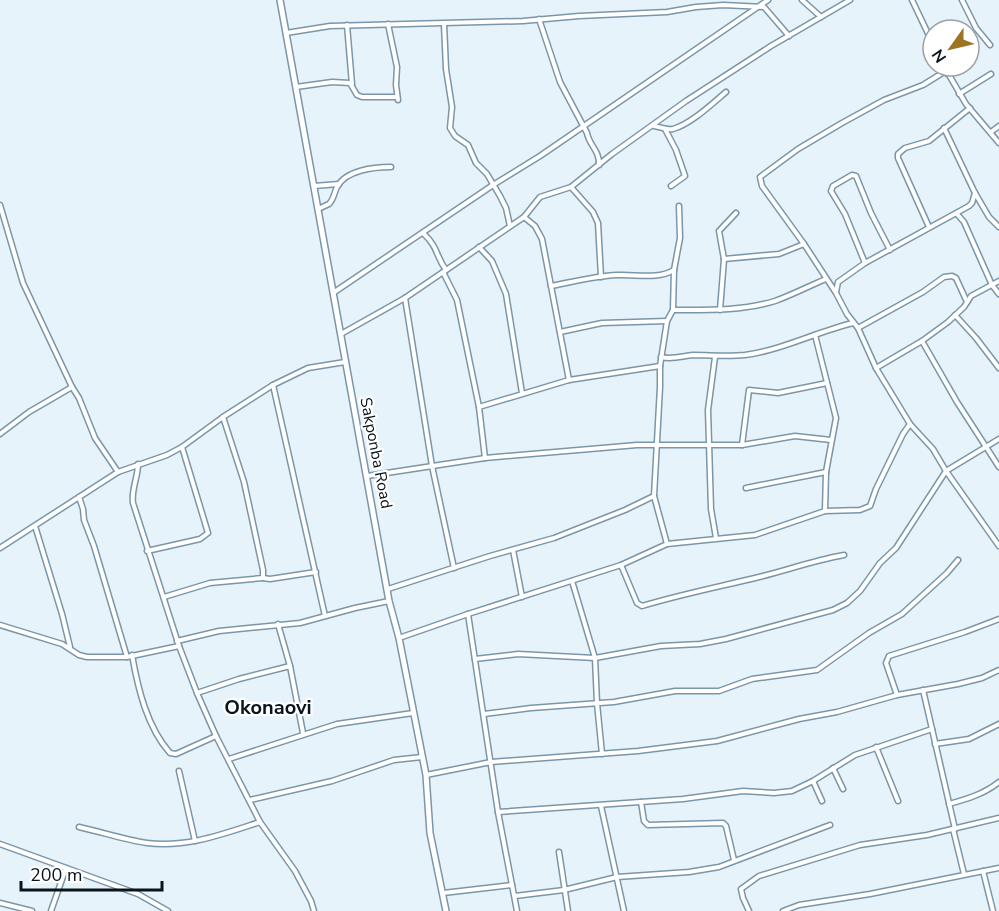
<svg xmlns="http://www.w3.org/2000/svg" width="999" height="911" viewBox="0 0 999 911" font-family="'Nunito Sans',sans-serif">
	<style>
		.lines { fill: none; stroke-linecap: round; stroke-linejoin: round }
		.street-casing { stroke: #7b96a9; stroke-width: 7 }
		.secondary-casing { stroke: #7b96a9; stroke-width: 8 }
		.street { stroke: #fff; stroke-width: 4 }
		.secondary { stroke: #fff; stroke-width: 5 }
		.labels { text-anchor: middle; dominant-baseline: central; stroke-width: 4.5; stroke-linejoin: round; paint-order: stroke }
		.street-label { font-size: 16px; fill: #0a141b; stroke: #fff }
		.quarter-label { font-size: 20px; font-weight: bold; fill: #0a141b; stroke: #fff }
	</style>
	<rect width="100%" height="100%" fill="#e7f3fb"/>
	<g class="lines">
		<defs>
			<g id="street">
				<path d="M802 0 821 17"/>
				<path d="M912 0 933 44"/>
				<path d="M962 0 976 28 990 45"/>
				<path d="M539 19 560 82 587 133C589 145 600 151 599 165"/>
				<path d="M388 24 397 67 396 85 398 100"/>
				<path d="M444 24 446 69 452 107 450 128 455 136 468 145 476 163 487 174 500 196 506 208 510 226"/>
				<path d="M347 25 352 84"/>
				<path d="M286 33 330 26 523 21 579 16 667 12 696 7 723 5 764 7 789 36"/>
				<path d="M296 87 332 82 350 83 357 95 362 97H397"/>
				<path d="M959 94 991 74"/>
				<path d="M654 126C660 127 667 130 673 129 691 124 713 103 726 92"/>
				<path d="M944 128 975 193 989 217 999 227"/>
				<path d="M665 129 676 150 685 176 671 186"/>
				<path d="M991 132 999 126"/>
				<path d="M999 143 966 104 949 75 944 72 923 85 884 100 842 123 798 149 760 177 762 186 804 244 836 293 847 314 858 328 876 368 910 424 933 449 946 471 999 546"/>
				<path d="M314 186 339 184"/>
				<path d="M571 187 593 212 598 223 601 277"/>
				<path d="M0 205 23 283 72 387 79 398 95 438 118 472"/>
				<path d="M318 209 329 204C334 199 334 193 337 187 346 170 374 167 391 167"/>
				<path d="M957 214 964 222 992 285 999 294"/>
				<path d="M524 217 535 226 542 239 569 380"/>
				<path d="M929 227 898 158V154L905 148 929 141 970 108"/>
				<path d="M423 233C439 248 435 255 446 270"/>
				<path d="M479 247 492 261 506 294 522 393"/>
				<path d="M724 259 779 254 804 244"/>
				<path d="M865 263 845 214 831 191 833 186 852 175 856 176 871 213 890 250"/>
				<path d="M443 272 457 300 479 407 485 458"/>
				<path d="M551 286C572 282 595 276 617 275 636 274 657 280 674 270"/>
				<path d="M836 292 838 282 865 263 969 206 972 203 975 193"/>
				<path d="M333 293 493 185 540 156 768 0"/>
				<path d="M405 298 432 466 454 568"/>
				<path d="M673 310C708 310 742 311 775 301 792 295 809 286 826 279"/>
				<path d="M720 310 724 259 719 231 736 213"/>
				<path d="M955 315 976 338 999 368"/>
				<path d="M858 328 923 292 944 277 952 276 956 278 967 302"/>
				<path d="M560 332 602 323 667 321"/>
				<path d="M341 334 405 298 524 217 540 197 571 187 612 154 686 101 771 46 850 0"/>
				<path d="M815 335 836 418 826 472 825 511 860 510 870 506 876 489 903 434 910 424"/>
				<path d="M922 341 957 402 999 467"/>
				<path d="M661 357C672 360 682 356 693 355 710 355 727 357 745 355 782 350 816 332 853 323"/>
				<path d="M715 357 708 410 711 509 716 538"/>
				<path d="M660 366 667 321 673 310 674 270 680 238 679 206"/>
				<path d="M876 368 922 341 948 322 964 307 971 296 999 281"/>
				<path d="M273 385 325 616"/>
				<path d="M479 407 569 380 660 366V387L654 496 667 544"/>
				<path d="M0 434 29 412 72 387"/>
				<path d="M742 445 749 390 778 393 827 383"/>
				<path d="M138 464C138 478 131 489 133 503L179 646 197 693 216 736 260 822 295 871 311 901 314 911"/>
				<path d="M367 476 485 458 637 445H742L795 436 831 440"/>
				<path d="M746 488 826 472"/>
				<path d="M79 497 83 509 84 520 94 546 127 657"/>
				<path d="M35 526 62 614 70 647"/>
				<path d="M0 548 118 472 167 455 182 447 223 417 273 385 308 368 345 362"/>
				<path d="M513 550 522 597"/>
				<path d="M147 551 200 539 208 533 182 447"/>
				<path d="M621 565 637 603 642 606C682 594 723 586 763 576 790 569 816 560 844 555"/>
				<path d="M263 578 270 579 316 572"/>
				<path d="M572 581 595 658 597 703 602 754"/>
				<path d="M388 589 490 556 554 538 625 510 654 496"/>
				<path d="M164 597 210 583 263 578V570L244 482 223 417"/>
				<path d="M468 614 498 812 517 911"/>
				<path d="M278 624 290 666"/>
				<path d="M0 625 62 644 79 655 87 657H127L179 646"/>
				<path d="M399 638 468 614 621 565 667 544 755 535 825 511"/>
				<path d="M177 641 219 631 300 623 355 608 389 601"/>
				<path d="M132 655C138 689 147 727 170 753L176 754 216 736"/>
				<path d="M475 659 518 654 595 658 661 646 700 644 726 639 833 610 847 603 860 591 880 563 896 548 946 471 999 439"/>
				<path d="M923 690 932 729"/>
				<path d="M197 693 239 679 290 666 303 733"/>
				<path d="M897 695 886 663 889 656 965 632 999 619"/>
				<path d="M484 714 531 708 614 702 675 691H719L752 679 817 670 869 633 902 614 947 573 958 560"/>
				<path d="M935 744 969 739 999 724"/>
				<path d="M876 747 898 801"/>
				<path d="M229 759 337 724 413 713"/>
				<path d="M833 768 843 789"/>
				<path d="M179 771 195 841"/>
				<path d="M426 775 491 762 638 751 717 741 799 719 837 712 897 695 958 684 982 678 999 670"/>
				<path d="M813 781 822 801"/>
				<path d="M250 800 332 781 394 760 422 757"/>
				<path d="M641 802 644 821 648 825 723 823 726 826 734 860"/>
				<path d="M949 804C967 799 984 794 999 782"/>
				<path d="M601 806 624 911"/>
				<path d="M498 812 683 799 743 791 774 793 792 791 813 781 855 755 932 729 955 829"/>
				<path d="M79 827C102 832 125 840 147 843 187 848 223 834 260 822"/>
				<path d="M953 829 964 874"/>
				<path d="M0 844 138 894 168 911"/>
				<path d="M559 852 568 911"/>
				<path d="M983 871 993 911"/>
				<path d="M443 893 512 885"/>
				<path d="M515 896 564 890 617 877 689 872 719 867 830 825"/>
				<path d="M0 903 32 911"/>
				<path d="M51 911 66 868"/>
				<path d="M749 911 743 898 741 889 759 876 860 845 927 835 999 818"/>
				<path d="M783 911 799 905 870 894 999 868"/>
			</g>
			<path id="secondary" d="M280 0 389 601 399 638 426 775 430 833 446 911"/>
		</defs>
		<use href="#street" class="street-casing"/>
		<use href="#secondary" class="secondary-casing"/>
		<use href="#street" class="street"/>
		<use href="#secondary" class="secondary"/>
	</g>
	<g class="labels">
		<g class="street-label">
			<text transform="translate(376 453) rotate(79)">Sakponba Road</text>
		</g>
		<g class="quarter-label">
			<text x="268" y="707">Okonaovi</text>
		</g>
	</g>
	<g transform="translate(951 48) rotate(236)"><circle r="28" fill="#ffffff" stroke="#9da1a4" stroke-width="1.5"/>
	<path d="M0-4.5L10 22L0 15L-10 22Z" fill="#9d7422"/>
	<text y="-9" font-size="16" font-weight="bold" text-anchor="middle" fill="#0a141b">N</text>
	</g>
	<path d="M21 881v9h141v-9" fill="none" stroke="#0a141b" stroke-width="3"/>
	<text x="30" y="881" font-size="18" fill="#0a141b" stroke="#ffffff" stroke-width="4.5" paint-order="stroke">200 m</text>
</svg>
